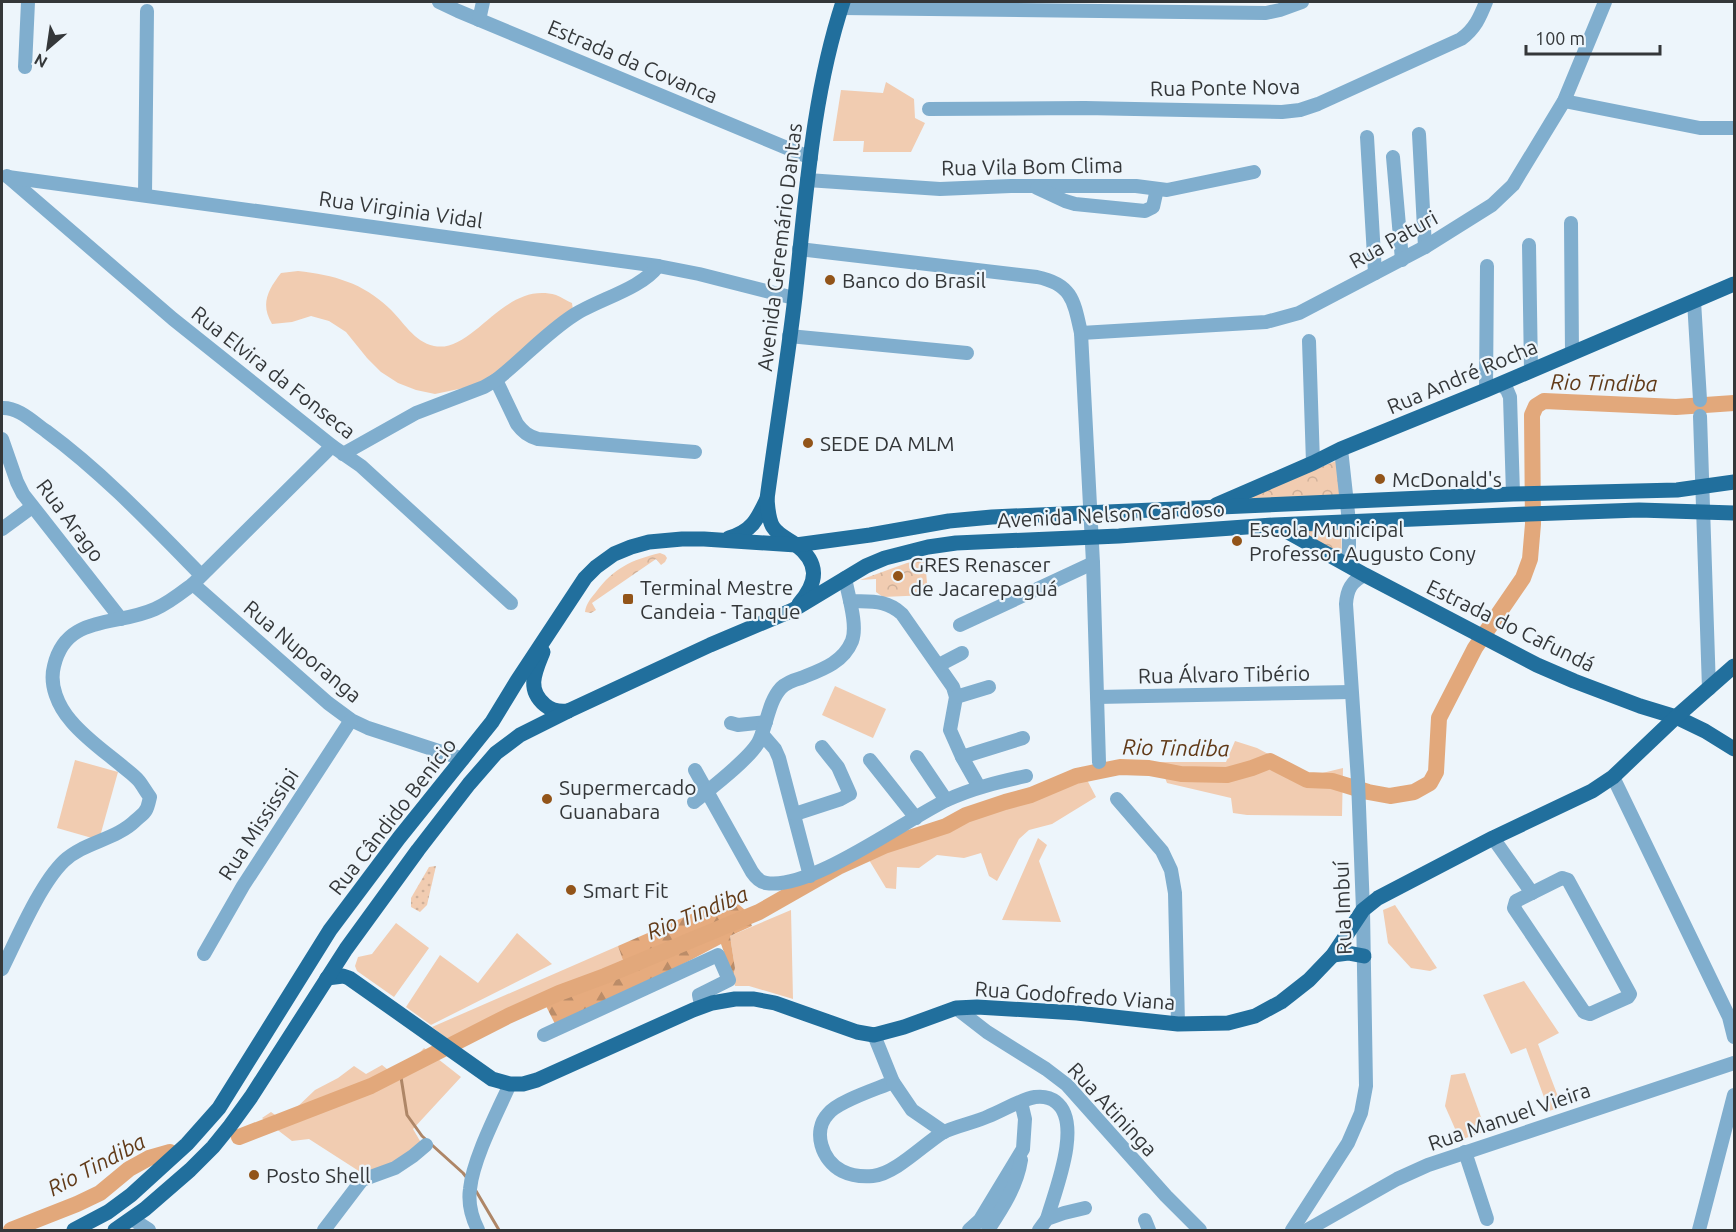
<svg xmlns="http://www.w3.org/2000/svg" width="1736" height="1232" viewBox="0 0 1736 1232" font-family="Ubuntu,sans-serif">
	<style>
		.grass { fill: #f1ccb1 }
		.forest { fill: url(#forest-firs) }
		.park { fill: url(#park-crowns) }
		.garden { fill: url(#garden-dots) }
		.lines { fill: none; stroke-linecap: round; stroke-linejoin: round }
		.stream { stroke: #ae8667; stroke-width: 3 }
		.river { stroke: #e2a87b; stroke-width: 16 }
		.minor { stroke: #80aece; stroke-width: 14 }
		.major { stroke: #216f9d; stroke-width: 15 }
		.poi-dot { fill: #925419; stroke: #edf5fb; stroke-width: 2 }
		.labels { text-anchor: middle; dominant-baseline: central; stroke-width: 4.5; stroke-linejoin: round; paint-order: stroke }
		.street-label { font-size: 21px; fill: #343739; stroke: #edf5fb }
		.poi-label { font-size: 21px; fill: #343739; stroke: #edf5fb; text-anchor: start }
		.water-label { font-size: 22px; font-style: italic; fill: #613a18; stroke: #edf5fb }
	</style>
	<defs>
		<pattern id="forest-firs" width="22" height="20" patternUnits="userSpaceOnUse" patternTransform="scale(1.5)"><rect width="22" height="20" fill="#e6ab7e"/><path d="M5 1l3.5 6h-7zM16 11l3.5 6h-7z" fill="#bb8c68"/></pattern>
		<pattern id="park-crowns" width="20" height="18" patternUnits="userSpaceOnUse" patternTransform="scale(1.5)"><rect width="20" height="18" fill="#f1ccb1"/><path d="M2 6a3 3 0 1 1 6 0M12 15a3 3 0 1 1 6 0" fill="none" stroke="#cfb099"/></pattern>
		<pattern id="garden-dots" width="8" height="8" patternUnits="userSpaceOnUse" patternTransform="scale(1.5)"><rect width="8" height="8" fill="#f1ccb1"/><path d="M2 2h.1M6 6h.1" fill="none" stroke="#cfb099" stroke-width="1.8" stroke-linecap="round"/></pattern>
	</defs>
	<rect width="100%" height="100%" fill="#edf5fb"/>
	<g class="grass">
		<path d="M886 82 914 99 915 118 925 123 911 152H863L864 141H833L841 90 883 93Z"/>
		<path d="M298 271C334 275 363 283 389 308 403 321 414 342 434 346 474 354 503 280 556 295 561 297 567 301 572 303L573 310 497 375 478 385 435 394 416 390 398 383 381 372 367 358 346 332 329 321 311 316 292 322 272 324C260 304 268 290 281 273Z"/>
		<path d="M835 686 886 709 873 738 822 715Z"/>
		<path d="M1235 741 1257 748 1293 767 1314 775 1343 768 1342 816 1247 815 1233 813 1231 798 1167 783 1159 762H1226Z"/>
		<path d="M75 760 118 772 99 840 57 828Z"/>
		<path d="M1086 778 1096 797 1052 824 1029 830 1019 839 997 881 989 876 981 853 964 858 937 855 919 868 897 867 896 889 886 888 869 860 997 807 1033 798 1073 780Z"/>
		<path d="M1038 838 1047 845 1039 861 1061 922 1002 920Z"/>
		<path d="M1395 905 1437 968 1430 971 1411 968 1388 943 1383 910Z"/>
		<path d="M791 910 793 999 749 986H735L733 977 735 968 730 936Z"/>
		<path d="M396 923 429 948 394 997 357 971 355 966 358 957 372 954Z"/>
		<path d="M517 933 552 964 431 1025 406 1007 440 955 478 983Z"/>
		<path d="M618 946 624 960 449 1040 432 1027Z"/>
		<path d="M1524 981 1559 1033 1538 1044 1562 1107 1549 1111 1526 1048 1511 1054 1483 995Z"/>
		<path d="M424 1048 461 1077 413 1129 423 1146 395 1166 365 1175 309 1139 292 1141 262 1118 271 1112 278 1117 294 1110 315 1090 338 1078 354 1066 366 1074 382 1065 397 1077Z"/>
		<path d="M1465 1073 1486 1131 1460 1140 1445 1106 1451 1075Z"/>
	</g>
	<path class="forest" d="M730 897 745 910 752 926 730 936 735 968 733 977 721 944 636 989 555 1024 542 998 623 960 618 946Z"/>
	<g class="park">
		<path d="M1338 460 1342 498 1242 500Z"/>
		<path d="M1341 526 1342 559 1285 528Z"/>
		<path d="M660 553 665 555 667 558 665 562 661 565 656 559 592 603 596 610 591 613 585 612C586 604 591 598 596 592 614 568 631 560 660 553Z"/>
		<path d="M925 559 928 595 883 597 876 592V579L860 580 907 563Z"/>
	</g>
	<path class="garden" d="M436 866 427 905 420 912 411 907V898L429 867Z"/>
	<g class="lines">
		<g class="stream">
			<path d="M400 1071 407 1115 422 1136 463 1173 467 1178"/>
			<path d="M476 1191 499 1230"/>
		</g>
		<g class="river">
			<path d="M239 1137 371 1086 508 1016 559 993 605 976 759 912 838 867 884 846 946 826 966 815 1005 802 1031 795 1076 776 1120 767 1149 768 1181 774 1227 775 1252 768 1270 761 1307 780 1332 781 1368 792 1390 796 1414 792 1430 783 1436 772 1439 718 1475 648 1523 578 1530 559 1533 524 1532 415 1536 406 1544 401 1676 407 1734 403"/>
			<path d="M11 1230 77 1204 100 1193 129 1169 149 1158 170 1152"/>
		</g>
		<g class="minor">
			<path d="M439 2 458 11 811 158"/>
			<path d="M841 8 1266 13 1280 10 1302 2"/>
			<path d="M479 20 483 2"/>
			<path d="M25 67 28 2"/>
			<path d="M1564 101 1700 128H1734"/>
			<path d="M929 109 1085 108 1282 112 1300 110 1318 104 1461 39C1475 29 1480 17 1486 2"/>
			<path d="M1419 134 1425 247"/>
			<path d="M1367 137 1375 273"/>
			<path d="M1393 157 1402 260"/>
			<path d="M7 176 173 319 332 446 361 466 511 603"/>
			<path d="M8 177 658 266 699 274 794 298"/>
			<path d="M807 180 940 189 1011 186H1136L1167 190 1254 172"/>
			<path d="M1037 188 1065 201 1075 204 1145 211 1153 207 1157 189"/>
			<path d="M145 195 147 11"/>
			<path d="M1571 223 1572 353"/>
			<path d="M1529 245 1531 371"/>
			<path d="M799 249 1037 277C1072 284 1074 301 1081 333L1093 563 1099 762"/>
			<path d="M1694 301 1700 400"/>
			<path d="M1081 333 1266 322 1299 313 1425 247 1492 205 1513 185 1564 101 1605 2"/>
			<path d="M789 336 967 353"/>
			<path d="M1309 341 1313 463"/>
			<path d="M496 380 517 424C523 432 528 436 538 439L695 452"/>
			<path d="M1501 384 1507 390 1510 397 1513 494"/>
			<path d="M1486 390 1487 266"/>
			<path d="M2 408C18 407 33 422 46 431 103 473 152 525 201 575"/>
			<path d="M1700 416 1709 689"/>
			<path d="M2 439 17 482 23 494 121 619"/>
			<path d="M1341 449 1349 522V565"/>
			<path d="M343 454 416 413 484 387 496 380C522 360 546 333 574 315 599 299 641 289 658 266"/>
			<path d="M2 529 32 507"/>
			<path d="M193 584 328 703 351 720 368 728 463 759"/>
			<path d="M850 601C870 602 886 599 902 614L953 687 956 697 950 730 962 757 979 787"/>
			<path d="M960 625 1093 563"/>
			<path d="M939 665 962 653"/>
			<path d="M956 697 989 687"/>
			<path d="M1097 697 1351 692"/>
			<path d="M731 723 738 725 766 722"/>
			<path d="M762 734 775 749 779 758 810 876"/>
			<path d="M917 757 946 800"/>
			<path d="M962 757 1023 738"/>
			<path d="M870 760 916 818"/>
			<path d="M695 770 752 872C756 878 760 882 766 883 810 891 905 820 947 800 973 788 999 782 1026 776"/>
			<path d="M1613 777 1729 1017 1734 1037"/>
			<path d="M1117 799 1162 851 1171 870 1175 893 1178 1024"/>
			<path d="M694 802C711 788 747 761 758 743 767 726 768 702 781 688 786 683 794 680 801 678 821 670 843 663 852 641 858 625 848 595 845 578"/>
			<path d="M795 814 841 799 850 794 838 767 822 747"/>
			<path d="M1493 838 1532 893"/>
			<path d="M1562 878 1568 880 1630 994 1628 997 1590 1014 1584 1012 1514 908 1516 901Z"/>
			<path d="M204 954 243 886 351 720"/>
			<path d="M2 969C17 939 40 884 64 861 84 842 116 840 136 820 139 817 144 814 146 810 148 807 149 801 150 797 146 792 143 786 139 781 135 776 128 771 122 766 105 752 85 738 71 721 58 706 49 685 54 666 66 614 115 627 155 609 169 603 181 593 193 584L332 446"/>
			<path d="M956 1008 987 1032 1046 1069 1067 1085 1166 1196 1200 1230"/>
			<path d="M544 1035 718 955 729 980 699 995 700 1000 705 1005"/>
			<path d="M874 1035 893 1082C877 1089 838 1101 828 1114 812 1131 822 1161 842 1171 852 1176 862 1177 873 1176 895 1174 923 1145 942 1133 955 1126 974 1123 989 1116 1004 1110 1019 1100 1035 1097 1043 1096 1050 1097 1056 1102 1083 1123 1055 1191 1047 1219"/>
			<path d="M893 1082 912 1110 944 1132"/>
			<path d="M1465 1152 1487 1219"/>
			<path d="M132 1219 149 1230"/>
			<path d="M1145 1220 1149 1230"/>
			<path d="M324 1230 362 1180 395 1168 413 1156 426 1145"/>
			<path d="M478 1230C472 1218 468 1203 470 1189 473 1159 497 1113 510 1084"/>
			<path d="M969 1230 980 1220 1023 1149 1025 1119 1021 1102"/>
			<path d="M988 1230C1002 1209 1017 1186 1021 1160"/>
			<path d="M1039 1230 1047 1219 1064 1213 1085 1208"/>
			<path d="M1292 1230 1348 1143 1361 1113 1366 1086 1363 910 1358 781 1346 604C1347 590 1351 581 1365 575"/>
			<path d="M1307 1230 1397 1179 1428 1165 1734 1063"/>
			<path d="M1699 1230 1734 1095"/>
		</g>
		<g class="major">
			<path d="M1216 505 1313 463 1341 449 1486 390 1734 284"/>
			<path d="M1277 526 1365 575 1537 665 1574 681 1640 706 1676 717 1705 731 1734 749"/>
			<path d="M729 538C752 531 757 520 767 499"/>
			<path d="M799 604C818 582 820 563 795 544 788 539 778 535 773 527 768 519 768 508 767 499 776 432 787 365 795 297 806 198 812 96 843 2"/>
			<path d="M543 652C535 672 526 689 545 705 552 711 559 712 568 711"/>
			<path d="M1333 955 1348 953 1364 956"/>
			<path d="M327 978 343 976 349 978 492 1079 510 1084H523L537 1080 693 1010 712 1003 735 999H754L775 1003 857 1032 874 1035 904 1027 956 1008 977 1007 1077 1013 1178 1024 1228 1023 1255 1016 1281 1002 1309 980 1333 955 1363 910 1378 898 1493 838 1592 791 1613 777 1676 717 1734 666"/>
			<path d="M74 1230 108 1212 131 1195 187 1144 219 1108 330 930 399 838 492 722 517 681 585 578 596 567 614 554 631 547 649 542 682 539H704L796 545 870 535 949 521 992 517 1513 494 1677 490 1734 482"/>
			<path d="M115 1230 145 1209 190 1170 213 1147 230 1126 251 1097 346 949 418 850 469 784 496 753 520 735 568 711 710 645 793 610 866 566 885 558 928 547 956 543 1119 536 1274 525 1529 514 1639 510 1734 513"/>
		</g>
	</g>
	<g class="poi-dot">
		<circle cx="830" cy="280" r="6"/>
		<circle cx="808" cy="443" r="6"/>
		<circle cx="1380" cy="479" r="6"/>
		<circle cx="1237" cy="541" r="6"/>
		<circle cx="898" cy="576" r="6"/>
		<rect x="622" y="593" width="12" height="12" rx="3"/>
		<circle cx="547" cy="799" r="6"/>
		<circle cx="571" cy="890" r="6"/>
		<circle cx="254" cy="1175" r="6"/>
	</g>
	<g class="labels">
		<g class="street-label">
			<text transform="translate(633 61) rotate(23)">Estrada da Covanca</text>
			<text transform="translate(1225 87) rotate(-1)">Rua Ponte Nova</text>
			<text transform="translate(1032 166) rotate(-1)">Rua Vila Bom Clima</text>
			<text transform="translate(401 209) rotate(8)">Rua Virginia Vidal</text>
			<text transform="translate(1393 239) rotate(-29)">Rua Paturi</text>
			<text transform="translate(779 247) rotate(-83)">Avenida Geremário Dantas</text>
			<text transform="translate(274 372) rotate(38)">Rua Elvira da Fonseca</text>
			<text transform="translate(1462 376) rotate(-23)">Rua André Rocha</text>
			<text transform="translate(1111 514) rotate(-3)">Avenida Nelson Cardoso</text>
			<text transform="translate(71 520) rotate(53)">Rua Arago</text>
			<text transform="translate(1511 625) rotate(26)">Estrada do Cafundá</text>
			<text transform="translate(303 651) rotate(40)">Rua Nuporanga</text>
			<text transform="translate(1224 674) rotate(-1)">Rua Álvaro Tibério</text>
			<text transform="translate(392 816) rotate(-52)">Rua Cândido Benício</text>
			<text transform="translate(258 824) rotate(-57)">Rua Mississipi</text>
			<text transform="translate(1342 908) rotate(-92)">Rua Imbuí</text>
			<text transform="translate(1075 995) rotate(4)">Rua Godofredo Viana</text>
			<text transform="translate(1113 1109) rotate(47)">Rua Atininga</text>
			<text transform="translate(1509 1116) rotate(-19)">Rua Manuel Vieira</text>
		</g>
		<g class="poi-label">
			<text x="842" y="280">Banco do Brasil</text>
			<text x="820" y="443">SEDE DA MLM</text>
			<text x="1392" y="479">McDonald's</text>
			<text x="1249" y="529">Escola Municipal<tspan x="1249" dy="24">Professor Augusto Cony</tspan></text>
			<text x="910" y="564">GRES Renascer<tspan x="910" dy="24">de Jacarepaguá</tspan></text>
			<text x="640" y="587">Terminal Mestre<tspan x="640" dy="24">Candeia - Tanque</tspan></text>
			<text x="559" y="787">Supermercado<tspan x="559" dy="24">Guanabara</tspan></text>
			<text x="583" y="890">Smart Fit</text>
			<text x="266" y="1175">Posto Shell</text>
		</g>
		<g class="water-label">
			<text transform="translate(1604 382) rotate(1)">Rio Tindiba</text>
			<text transform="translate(1176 747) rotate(1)">Rio Tindiba</text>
			<text transform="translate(697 912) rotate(-22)">Rio Tindiba</text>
			<text transform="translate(96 1164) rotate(-28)">Rio Tindiba</text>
		</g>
	</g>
	<rect width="1736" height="1232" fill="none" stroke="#343739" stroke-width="6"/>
	<g transform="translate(48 48) rotate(209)" stroke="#edf5fb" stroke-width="4.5" paint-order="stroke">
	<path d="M0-4.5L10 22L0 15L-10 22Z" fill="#343739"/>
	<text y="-9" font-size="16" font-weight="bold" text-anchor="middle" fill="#343739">N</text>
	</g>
	<path d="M1526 45v9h134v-9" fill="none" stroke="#343739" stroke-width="3"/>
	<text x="1535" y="45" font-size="18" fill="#343739" stroke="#edf5fb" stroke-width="4.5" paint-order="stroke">100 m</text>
</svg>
